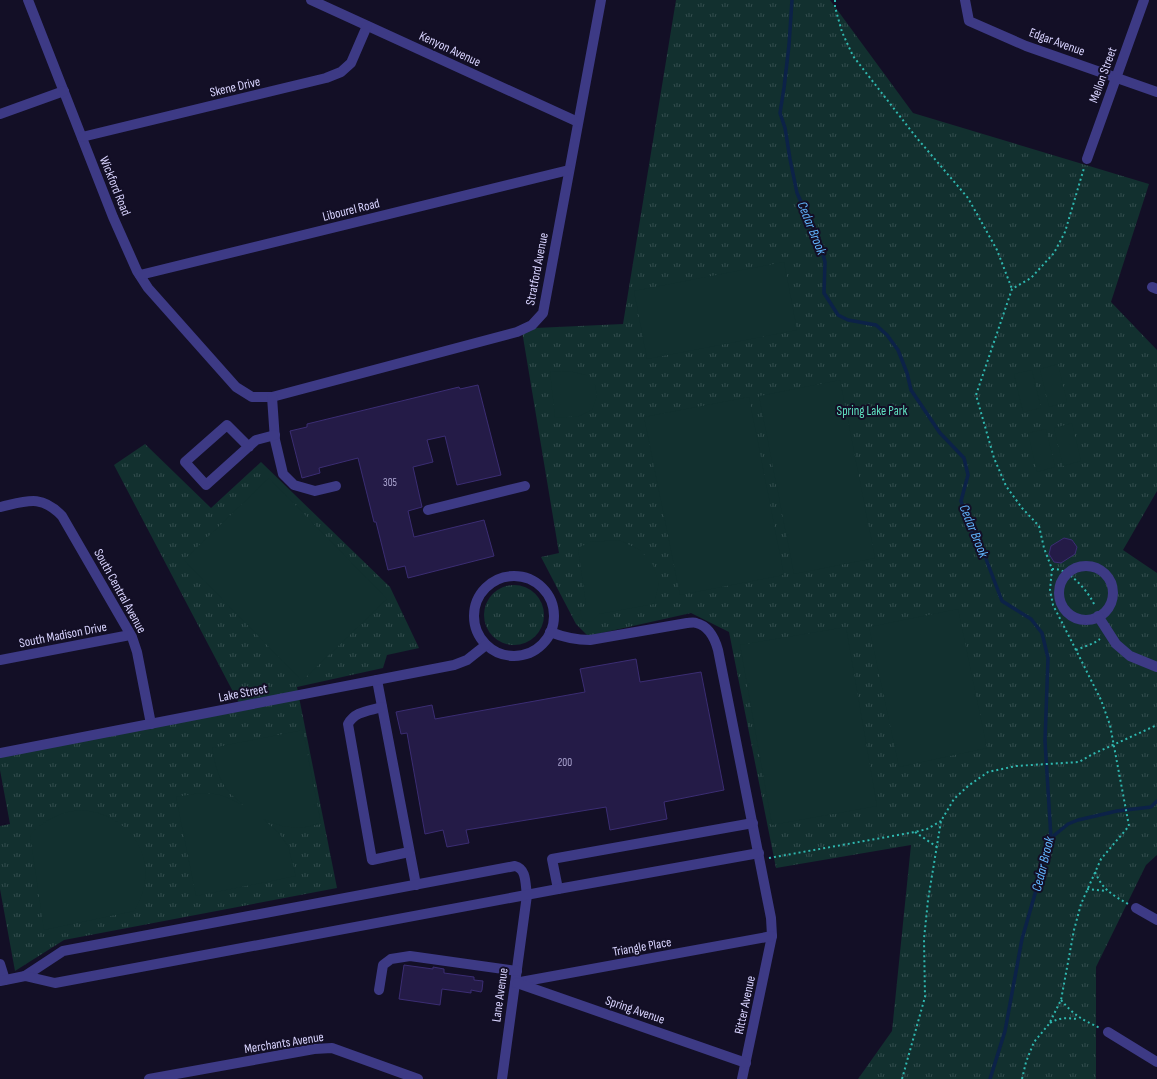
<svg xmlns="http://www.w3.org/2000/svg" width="1157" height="1079" viewBox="0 0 1157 1079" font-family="'Sofia Sans Condensed',sans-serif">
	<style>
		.grass { fill: url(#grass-tufts) }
		.garden { fill: #12302f }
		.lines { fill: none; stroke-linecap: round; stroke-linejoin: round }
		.stream { stroke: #0c2248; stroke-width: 3.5 }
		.building { fill: #241b47; stroke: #3b2d73 }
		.path { stroke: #2fb8b0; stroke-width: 2; stroke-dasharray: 2 3; stroke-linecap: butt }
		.minor { stroke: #3d3a85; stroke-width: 10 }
		.labels { text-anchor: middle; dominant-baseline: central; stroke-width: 4; stroke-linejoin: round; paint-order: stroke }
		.number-label { font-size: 11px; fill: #aca6d1 }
		.street-label { font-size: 13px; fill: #d9d4ff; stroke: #130f26 }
		.park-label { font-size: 13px; fill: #5fe0c0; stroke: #130f26 }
		.water-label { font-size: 14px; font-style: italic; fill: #62b6ff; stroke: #130f26 }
	</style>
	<defs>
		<pattern id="grass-tufts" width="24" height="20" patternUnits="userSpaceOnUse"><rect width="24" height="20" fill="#12302f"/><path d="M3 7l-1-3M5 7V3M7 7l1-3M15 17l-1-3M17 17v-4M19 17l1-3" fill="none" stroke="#344d4e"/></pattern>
	</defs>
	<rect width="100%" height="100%" fill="#130f26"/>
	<g class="grass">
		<path d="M676 0H830L913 113 1149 184 1111 302 1157 350V491L1123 550 1157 573V855L1146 865 1096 967V1079H858L892 1031 911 845 776 868 729 632 691 613 588 636 576 624 541 557 559 553 522 331 535 328 623 324Z"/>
		<path d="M145 444 211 508 261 462 390 587 419 648 387 655 383 668 297 687 337 888 64 940 15 971 0 889V826L10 824 0 770V751L240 705 114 465Z"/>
		<circle cx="514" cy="615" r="30"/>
	</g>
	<g class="garden">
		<path d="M784 262 797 330 647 359 634 291Z"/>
		<path d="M1058 364 1067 402 1049 407 1040 369Z"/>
		<path d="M1032 370 1041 408 1023 412 1014 374Z"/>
		<path d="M550 371 573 372 586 375 595 385 597 396 592 410 579 416 555 418Z"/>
		<path d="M840 380 875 558 794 574 759 396Z"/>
		<path d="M749 397 784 575 680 595 644 417Z"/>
		<path d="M1072 423 1081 461 1063 466 1054 428Z"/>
		<path d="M1046 429 1055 467 1037 472 1028 433Z"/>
		<path d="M269 478 387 599 302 681 184 560Z"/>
		<path d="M619 540 640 550 653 565 659 583 654 604 599 614 591 622 583 620 580 611 586 604 578 548 590 542Z"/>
		<path d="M958 609 987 748 899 767 869 627Z"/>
		<path d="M846 627 877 806 772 825 740 645Z"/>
		<path d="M303 730 321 824 300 828 282 826 263 819 278 832 288 846 296 876 196 896 176 797C188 795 202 792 214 794 224 795 234 801 243 805 241 802 237 800 234 797 220 785 215 766 212 748Z"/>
		<path d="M83 810C136 816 162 866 134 911L44 930 30 835C45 819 62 811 83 810Z"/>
	</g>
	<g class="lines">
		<g class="stream">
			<path d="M792 0 789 45 784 88 780 113 785 128 790 159 797 193 820 243 825 262 824 293 838 315 848 320 876 325 887 335 898 350 907 373 911 390 940 433 964 458 968 475 961 501 974 538 986 559 1002 601 1031 619 1042 633 1048 658 1045 741 1051 838 1022 939 1005 1031 990 1079"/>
			<path d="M1051 838 1068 824 1078 820 1117 811 1151 807 1157 801"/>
		</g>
	</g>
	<g class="building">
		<path d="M478 385 501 475 457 485 445 436 427 440 433 462 413 467 422 507 408 511 414 537 484 520 494 556 408 578 405 566 388 570 376 522H374L358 458 319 468 320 473 302 478 290 431 307 427V424L459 387 460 389Z"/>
		<path d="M1064 538 1072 540 1077 547 1075 554 1061 563 1054 562 1049 554 1051 546Z"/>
		<path d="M636 659 640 682 701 672 724 790 664 802 667 819 610 830 606 807 466 830 469 843 447 847 443 830 425 834 407 733 401 734 396 712 432 705 435 719 585 692 580 669Z"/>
		<path d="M404 965 433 969V967L444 969V973L474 977V980L483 981 482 990 481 992 471 990V993L442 989 440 1005 399 999Z"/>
	</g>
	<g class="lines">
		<g class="path">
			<path d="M835 0V7L842 32 853 56 916 137 968 198 997 250 1012 289"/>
			<path d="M1052 569C1068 567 1089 592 1095 606"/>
			<path d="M1076 650 1053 605 1050 590 1052 569 1044 548 1039 526 1022 508 1006 486 994 458 976 395 1012 289 1031 278 1054 253 1065 232 1084 168"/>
			<path d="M915 832 937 847"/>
			<path d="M769 858 915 832 927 829 941 821"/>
			<path d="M1095 872C1103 890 1111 894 1128 904"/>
			<path d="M1087 889 1106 891"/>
			<path d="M1061 1000C1075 1016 1081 1019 1100 1028"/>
			<path d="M1050 1023C1060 1017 1067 1018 1078 1019"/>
			<path d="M902 1079 925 997 924 939 928 900 941 821 954 799 968 786 988 772 1016 766 1079 762 1093 754 1157 725"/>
			<path d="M1022 1079 1026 1062 1034 1042 1049 1024 1061 1000 1074 930 1081 904 1101 859 1129 826 1110 725 1101 700 1076 650 1094 643 1100 639"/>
		</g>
		<g class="minor">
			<path d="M28 0 113 217 137 271 148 288 236 387 252 397H272L517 332 532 325 543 313 601 0"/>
			<path d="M311 0 578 122"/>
			<path d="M965 0 969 21 1026 46 1157 92"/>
			<path d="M0 114 64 91"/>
			<path d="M82 137 326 78 341 72 351 63 367 26"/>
			<path d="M1087 159 1144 0"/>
			<path d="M140 275 569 170"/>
			<path d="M1152 287 1157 289"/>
			<path d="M272 397 275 440 283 474 294 485 315 491 336 486"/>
			<path d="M249 447 227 425 185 462 206 485 256 440 275 435"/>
			<path d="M0 507C27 501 41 494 62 516L132 637 137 652 151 724"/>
			<path d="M428 510 525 486"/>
			<circle cx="1086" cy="593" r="27"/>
			<circle cx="514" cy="616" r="40"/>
			<path d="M1098 616 1116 644 1130 656 1157 667"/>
			<path d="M550 632C563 637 575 640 590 640L687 623C689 623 694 622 696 623 709 626 715 639 718 650L771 918 772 936 742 1079"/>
			<path d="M0 660 130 635"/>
			<path d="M377 680 416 885"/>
			<path d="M382 707C369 711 355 711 348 724L372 860 409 852"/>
			<path d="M0 753 454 665 467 660 486 645"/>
			<path d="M558 889 552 859 753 823"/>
			<path d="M1136 908 1157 920"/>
			<path d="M0 964 5 980"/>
			<path d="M25 976 63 951 515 866C527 869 525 884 527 895L502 1079"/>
			<path d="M0 981 25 976 55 983 558 889 759 853"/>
			<path d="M515 983 772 936"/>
			<path d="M517 983 746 1063"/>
			<path d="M379 990 383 965 391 959 410 956 517 971"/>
			<path d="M1108 1032 1157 1062"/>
			<path d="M149 1079 314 1049 332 1048 418 1079"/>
		</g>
	</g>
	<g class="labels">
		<g class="number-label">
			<text x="390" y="482">305</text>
			<text x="565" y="762">200</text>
		</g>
		<g class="street-label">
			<text transform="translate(1057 42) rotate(20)">Edgar Avenue</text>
			<text transform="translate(450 49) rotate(25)">Kenyon Avenue</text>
			<text transform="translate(1103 75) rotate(-70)">Mellon Street</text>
			<text transform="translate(235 87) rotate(-13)">Skene Drive</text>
			<text transform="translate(115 186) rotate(68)">Wickford Road</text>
			<text transform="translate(351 210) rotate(-14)">Libourel Road</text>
			<text transform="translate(537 269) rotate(-79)">Stratford Avenue</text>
			<text transform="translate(120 591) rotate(61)">South Central Avenue</text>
			<text transform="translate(63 635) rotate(-11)">South Madison Drive</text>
			<text transform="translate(243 693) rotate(-11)">Lake Street</text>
			<text transform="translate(642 947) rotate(-10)">Triangle Place</text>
			<text transform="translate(500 995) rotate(-82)">Lane Avenue</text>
			<text transform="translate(745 1005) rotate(-78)">Ritter Avenue</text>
			<text transform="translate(635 1010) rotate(19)">Spring Avenue</text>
			<text transform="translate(284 1043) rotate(-9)">Merchants Avenue</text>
		</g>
		<g class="park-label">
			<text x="872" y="411">Spring Lake Park</text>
		</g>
		<g class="water-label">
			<text transform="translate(812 228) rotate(68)">Cedar Brook</text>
			<text transform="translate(974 531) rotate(68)">Cedar Brook</text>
			<text transform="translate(1043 864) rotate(-76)">Cedar Brook</text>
		</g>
	</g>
</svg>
